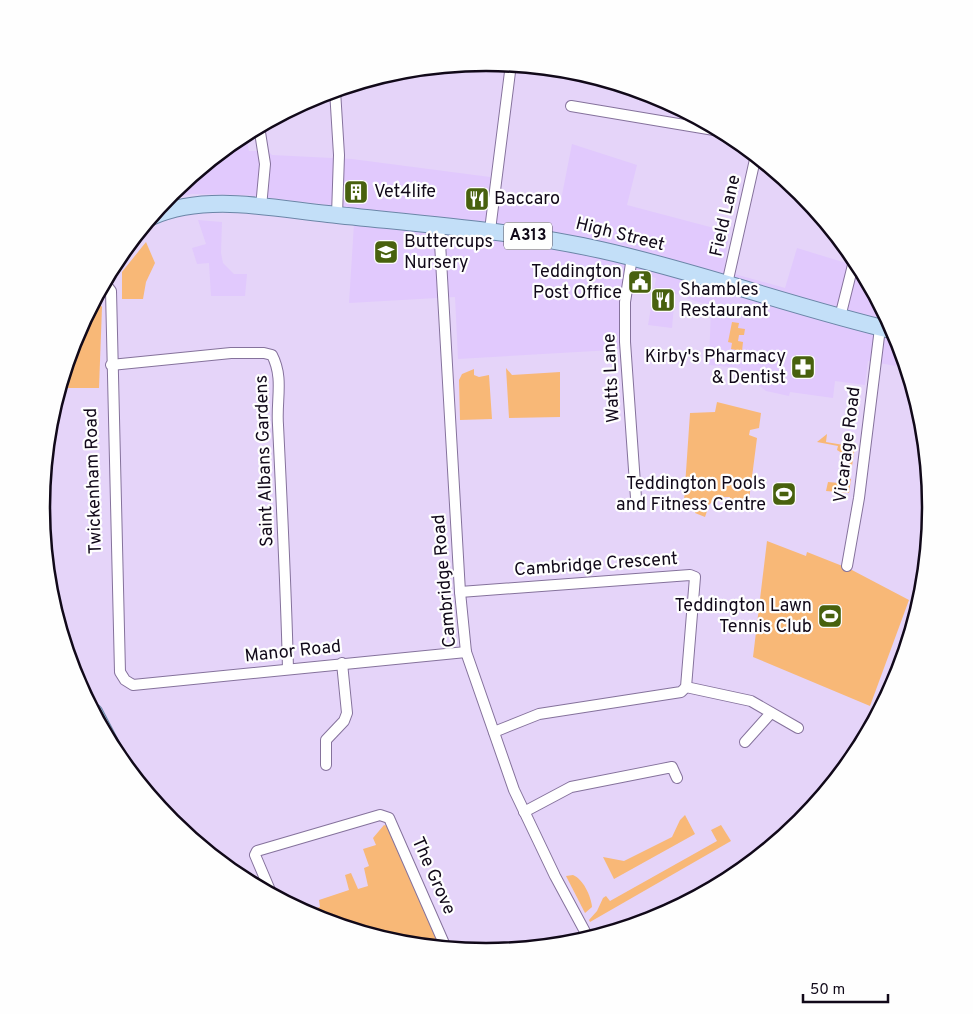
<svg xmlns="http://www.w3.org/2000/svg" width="973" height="1014" viewBox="0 0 973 1014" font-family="Overpass,sans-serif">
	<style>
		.built { fill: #e1c9fd }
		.green { fill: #f8b877 }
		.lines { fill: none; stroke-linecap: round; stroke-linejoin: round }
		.street-casing { stroke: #85729c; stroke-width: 12 }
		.primary-casing { stroke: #6b86a7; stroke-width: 18 }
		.street { stroke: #fff; stroke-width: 10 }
		.primary { stroke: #c3dff8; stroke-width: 16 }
		.labels { text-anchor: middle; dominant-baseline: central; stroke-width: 4.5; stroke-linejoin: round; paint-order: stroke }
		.shield { fill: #fefefe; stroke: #58525e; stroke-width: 1 }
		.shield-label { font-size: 16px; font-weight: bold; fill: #110919 }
		.poi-label { font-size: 18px; fill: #110919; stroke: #fefefe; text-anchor: start }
		.street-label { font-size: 18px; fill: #110919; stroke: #fefefe }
		.rim { fill: none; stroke: #110919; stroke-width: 2.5 }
	</style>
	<rect width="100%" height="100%" fill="#e5d4f9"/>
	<g class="built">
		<path d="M245 133 249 151H268L272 155 352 159 490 177 501 193 560 205 572 144 637 165 627 205 729 232 724 271 785 288 797 248 846 263 859 264 898 337 907 368 868 361 865 385 835 381 833 398 790 392 789 396 766 391 756 383 741 378V368L709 365 711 306 686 298 688 286 685 285 683 295 675 294 672 328 648 325 656 278 645 275 642 293 631 291 630 349 458 359 455 297 349 303 355 208 245 195 192 194 166 199 172 192Z"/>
		<path d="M198 220 222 222 221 253 223 263 234 274H247L245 296H211L209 263 197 264 192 248 206 244Z"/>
	</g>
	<g class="green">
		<path d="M146 242 155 263 146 282 143 299H122V272Z"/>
		<path d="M96 299 102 307 99 388H60L75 336Z"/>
		<path d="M732 322 739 323 738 328 745 329 744 335H739L738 341 743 342 742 351 731 349 732 343 728 342Z"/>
		<path d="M506 368 512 375 560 372V417L509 418Z"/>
		<path d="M474 369V375L479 377 489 375 492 419 460 420 459 380 462 374Z"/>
		<path d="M717 402 761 413 759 428 750 430 749 435 757 438 748 508 729 501 730 497H717L709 505 705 517 695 513 696 502 684 501 690 413 715 412Z"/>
		<path d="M827 434 826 442 855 447 852 466H849L850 460 845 459V455L837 450 838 446 817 442Z"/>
		<path d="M841 477 851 479 849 493 826 491 828 482 839 483Z"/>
		<path d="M767 541 806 556 807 552 850 569 909 600 870 706 753 657Z"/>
		<path d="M685 815 695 834 614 879 603 857 624 861 672 837 680 820Z"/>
		<path d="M384 825 398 829 443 948 399 944 316 918 304 912 320 907 319 900 349 890 345 875 351 873 358 889 368 886 364 868 369 866 363 849 376 845 373 838Z"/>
		<path d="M721 825 731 841 590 922 589 920 597 911 603 898 606 896 610 901 717 841 711 830Z"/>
		<path d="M573 875C583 879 591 896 592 907L585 913 566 876Z"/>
	</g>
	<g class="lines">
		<defs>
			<g id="street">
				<path d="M335 90 339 155 337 215"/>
				<path d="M571 106 726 132"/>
				<path d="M259 126 265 164 261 207"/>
				<path d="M439 225 460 592 466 652 514 790 555 876 589 939"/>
				<path d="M490 230 511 64"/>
				<path d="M632 257 625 302V342L636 498"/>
				<path d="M104 282 111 291 120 672 125 680 133 685 466 652"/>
				<path d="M727 284 756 155"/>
				<path d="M840 317 855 257"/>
				<path d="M111 365 231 353H264L272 355C284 378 276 400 278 425 282 507 286 588 288 669"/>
				<path d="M847 566 859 498 880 328"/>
				<path d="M460 592 690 575 695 577 686 687 681 692 539 714 494 732"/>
				<path d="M686 687 751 701 798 728"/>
				<path d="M745 742 771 713"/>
				<path d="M326 765V740L344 721 347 713 342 663"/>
				<path d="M524 812 571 787 672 767 677 778"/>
				<path d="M272 895 255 855 257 851 380 815 389 818 446 948"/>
			</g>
			<g id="primary">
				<path d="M151 217C205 193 271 208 328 214 420 224 511 230 601 250 700 272 796 308 895 331"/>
				<path d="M94 712 116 754"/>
			</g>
		</defs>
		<use href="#street" class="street-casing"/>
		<use href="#primary" class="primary-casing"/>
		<use href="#street" class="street"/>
		<use href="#primary" class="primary"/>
	</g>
	<defs>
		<symbol id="building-square" viewBox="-11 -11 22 22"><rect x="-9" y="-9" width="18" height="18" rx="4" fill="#48610e" stroke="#fefefe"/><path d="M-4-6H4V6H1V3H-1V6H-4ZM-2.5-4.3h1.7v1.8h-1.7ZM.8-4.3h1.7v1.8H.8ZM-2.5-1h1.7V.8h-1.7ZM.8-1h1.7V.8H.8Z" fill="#fff"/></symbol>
		<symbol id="restaurant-square" viewBox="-11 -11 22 22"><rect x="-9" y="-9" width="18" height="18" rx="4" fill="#48610e" stroke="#fefefe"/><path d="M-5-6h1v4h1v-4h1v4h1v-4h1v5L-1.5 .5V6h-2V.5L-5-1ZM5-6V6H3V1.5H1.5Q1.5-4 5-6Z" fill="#fff"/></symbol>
		<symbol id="school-square" viewBox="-11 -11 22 22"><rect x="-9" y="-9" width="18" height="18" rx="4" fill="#48610e" stroke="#fefefe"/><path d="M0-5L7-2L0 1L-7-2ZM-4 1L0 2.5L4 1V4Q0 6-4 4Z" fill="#fff"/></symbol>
		<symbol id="civic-square" viewBox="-11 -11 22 22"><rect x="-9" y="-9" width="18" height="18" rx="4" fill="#48610e" stroke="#fefefe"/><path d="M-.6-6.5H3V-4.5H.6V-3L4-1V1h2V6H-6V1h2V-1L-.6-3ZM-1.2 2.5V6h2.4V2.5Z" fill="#fff"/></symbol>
		<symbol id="pharmacy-square" viewBox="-11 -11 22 22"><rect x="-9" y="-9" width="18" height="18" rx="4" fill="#48610e" stroke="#fefefe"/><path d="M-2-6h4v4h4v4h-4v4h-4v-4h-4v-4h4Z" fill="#fff"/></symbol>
		<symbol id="stadium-square" viewBox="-11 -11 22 22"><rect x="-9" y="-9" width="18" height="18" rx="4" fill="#48610e" stroke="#fefefe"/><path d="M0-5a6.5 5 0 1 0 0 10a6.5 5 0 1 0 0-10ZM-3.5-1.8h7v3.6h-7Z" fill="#fff"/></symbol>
	</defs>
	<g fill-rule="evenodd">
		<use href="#building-square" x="342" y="178" width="28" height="28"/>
		<use href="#restaurant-square" x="463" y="185" width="28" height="28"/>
		<use href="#school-square" x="372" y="238" width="28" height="28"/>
		<use href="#civic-square" x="626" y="268" width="28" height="28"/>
		<use href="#restaurant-square" x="649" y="286" width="28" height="28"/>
		<use href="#pharmacy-square" x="789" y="353" width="28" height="28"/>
		<use href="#stadium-square" x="770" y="480" width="28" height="28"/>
		<use href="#stadium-square" x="816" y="602" width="28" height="28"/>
	</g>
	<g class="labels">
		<rect class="shield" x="504" y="222.5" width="48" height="27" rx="4"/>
		<g class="shield-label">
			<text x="528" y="236">A313</text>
		</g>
		<g class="poi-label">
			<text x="374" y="192">Vet4life</text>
			<text x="494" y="199">Baccaro</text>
			<text x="404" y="242">Buttercups<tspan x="404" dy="21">Nursery</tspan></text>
			<text x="622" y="272" text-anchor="end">Teddington<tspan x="622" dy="21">Post Office</tspan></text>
			<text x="680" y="290">Shambles<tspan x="680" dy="21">Restaurant</tspan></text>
			<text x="786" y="357" text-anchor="end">Kirby's Pharmacy<tspan x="786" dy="21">&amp; Dentist</tspan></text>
			<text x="766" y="484" text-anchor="end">Teddington Pools<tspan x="766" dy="21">and Fitness Centre</tspan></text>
			<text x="812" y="606" text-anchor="end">Teddington Lawn<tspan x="812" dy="21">Tennis Club</tspan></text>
		</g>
		<g class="street-label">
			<text transform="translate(726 216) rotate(-77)">Field Lane</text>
			<text transform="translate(620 235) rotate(14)">High Street</text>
			<text transform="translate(612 378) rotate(-93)">Watts Lane</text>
			<text transform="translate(848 445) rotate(-83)">Vicarage Road</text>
			<text transform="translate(265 461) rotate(-92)">Saint Albans Gardens</text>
			<text transform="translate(94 481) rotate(-92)">Twickenham Road</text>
			<text transform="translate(596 565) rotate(-4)">Cambridge Crescent</text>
			<text transform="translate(445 581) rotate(-95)">Cambridge Road</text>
			<text transform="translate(293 652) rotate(-6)">Manor Road</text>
			<text transform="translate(433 876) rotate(66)">The Grove</text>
		</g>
	</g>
	<path d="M0 0H973V1014H0ZM50 507a436 436 0 1 1 872 0a436 436 0 1 1-872 0Z" fill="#fefefe" fill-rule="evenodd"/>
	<path class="rim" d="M50 507a436 436 0 1 1 872 0a436 436 0 1 1-872 0Z"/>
	<path d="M803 994v8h85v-8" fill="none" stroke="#110919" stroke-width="2.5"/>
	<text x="810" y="994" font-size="15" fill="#110919" stroke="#fefefe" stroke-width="4" paint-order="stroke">50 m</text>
</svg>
